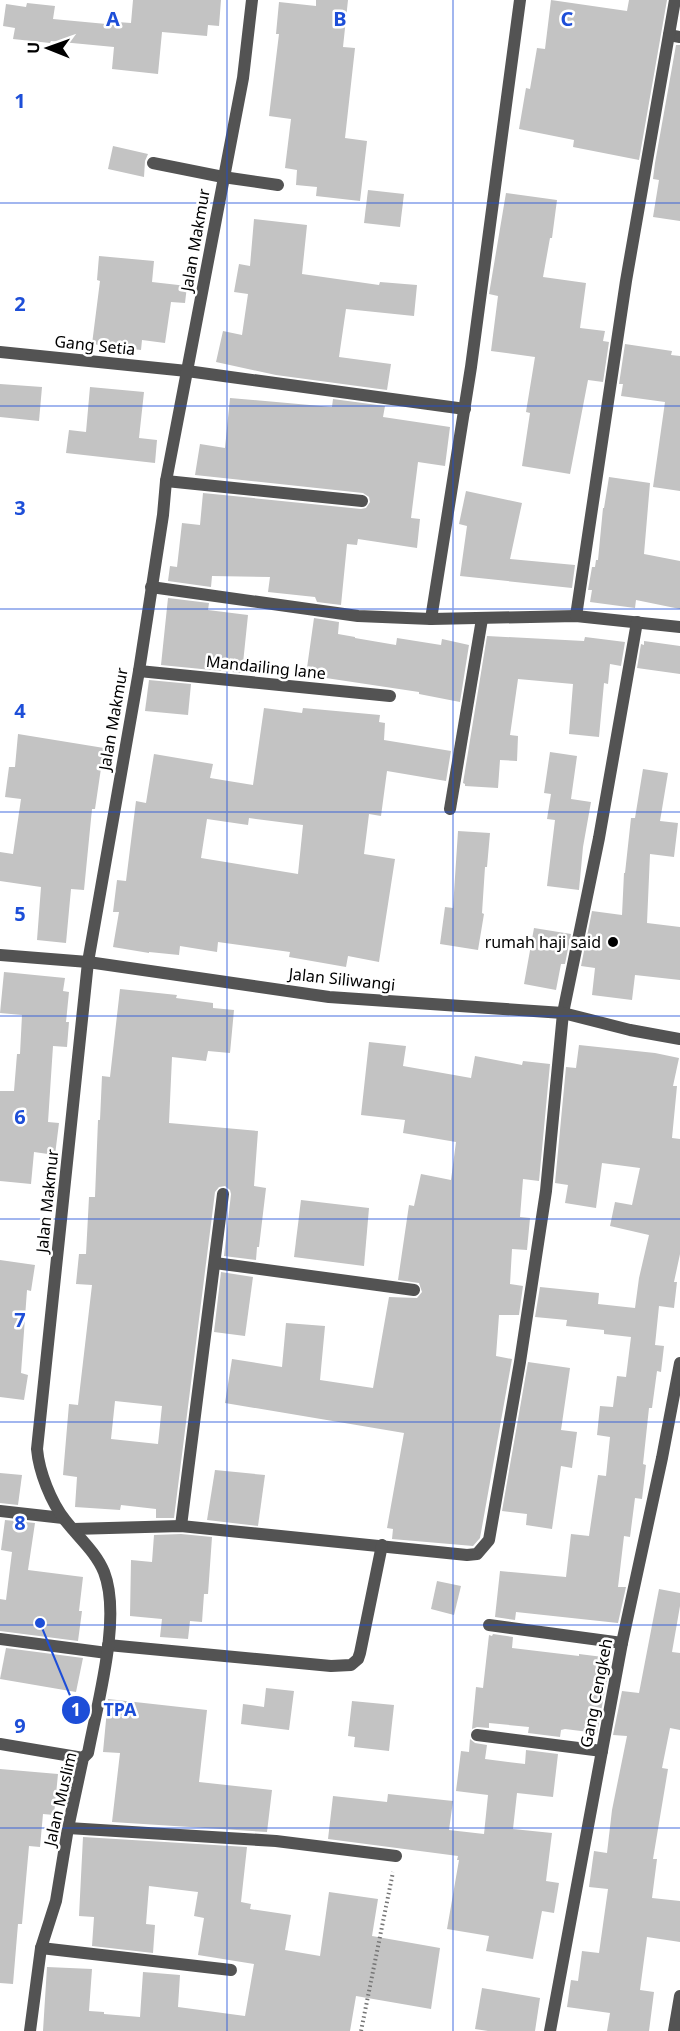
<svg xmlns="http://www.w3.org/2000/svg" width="680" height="2031" viewBox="0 0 680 2031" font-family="'Noto Sans',sans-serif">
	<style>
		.building { fill: #c3c3c3; fill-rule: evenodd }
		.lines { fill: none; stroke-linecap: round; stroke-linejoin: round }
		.path { stroke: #757575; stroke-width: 4; stroke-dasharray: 1.5 3; stroke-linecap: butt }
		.service { stroke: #535353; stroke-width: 12 }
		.minor { stroke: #535353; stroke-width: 12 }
		.tertiary { stroke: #535353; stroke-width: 12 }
		.grid { fill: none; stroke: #1d4ed8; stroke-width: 1.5; stroke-opacity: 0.55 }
		.poi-dot { fill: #000; stroke: #fff; stroke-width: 2 }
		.labels { text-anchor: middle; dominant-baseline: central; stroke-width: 5; stroke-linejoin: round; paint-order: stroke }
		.street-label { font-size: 16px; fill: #000; stroke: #fff }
		.poi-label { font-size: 16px; fill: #000; stroke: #fff; text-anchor: end }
		.grid-label { font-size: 20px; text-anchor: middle; font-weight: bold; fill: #1d4ed8; stroke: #fff; stroke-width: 5; stroke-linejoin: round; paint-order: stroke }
		.leader { fill: none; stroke: #1d4ed8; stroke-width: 2 }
		.callout-dot { fill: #1d4ed8; stroke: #fff; stroke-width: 2 }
		.mark-label { font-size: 18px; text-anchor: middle; font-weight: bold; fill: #fff }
		.callout-label { font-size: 18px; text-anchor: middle; font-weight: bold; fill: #1d4ed8; stroke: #fff; stroke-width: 5; stroke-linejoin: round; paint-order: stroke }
	</style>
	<rect width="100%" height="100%" fill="#fff"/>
	<g class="building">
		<path d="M133 0H221L219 26 208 25 207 36 162 32 158 74 112 69 114 47 51 41 50 43 13 39 15 28 3 26 6 4 26 7 27 3 55 6 53 19 117 25V22L131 23Z"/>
		<path d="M316 0H348L343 47 355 48 345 138 367 141 360 201 316 196 317 187 296 185 297 170 285 168 291 119 269 116 279 34H276L279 2 316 6Z"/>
		<path d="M551 0 627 11 629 0H667L639 160 573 147 574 140 519 129 526 88 530 89 537 48 545 49Z"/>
		<path d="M676 45H680V221L653 217 659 180 653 179 655 163Z"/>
		<path d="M113 146 148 154 145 161 144 177 108 169Z"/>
		<path d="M368 190 404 194 400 227 364 223Z"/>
		<path d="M506 193 557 200 552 238H550L543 277 586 283 580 328 605 331 603 341 609 342 603 382 588 380 570 474 522 466 530 413 526 412 535 357 491 351 498 296 489 294Z"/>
		<path d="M254 219 307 225 302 274 379 285 380 282 417 285 414 316 346 309 339 357 391 364 387 390 276 375 216 362 223 331 242 335 248 294 234 292 239 264 250 266Z"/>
		<path d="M99 256 154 261 152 282 187 286 185 303 171 302 165 343 142 340 141 350 92 344 100 281 97 280Z"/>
		<path d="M625 344 672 351 671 355 680 356V491L653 487 665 402 621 396 623 384H619Z"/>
		<path d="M0 384 42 387 39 421 0 417Z"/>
		<path d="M90 387 144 392 139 438 157 440 155 463 66 453 69 430 86 432Z"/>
		<path d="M230 398 332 407 333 399 385 406 383 417 450 427 445 466 418 462 411 518 420 519 417 548 358 539 357 545 347 544 341 605 317 602 315 597 268 592 270 577 212 576 211 587 168 581 170 566 177 567 182 523 200 525 203 493 361 509 366 508 370 502 369 497 363 493 195 475 200 444 225 448Z"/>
		<path d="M609 477 650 483 644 554 680 561V609L636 600 635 608 590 602 592 590H588L592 567H595L596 560H598L603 508H604Z"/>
		<path d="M466 491 522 503 510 559 575 565 572 588 460 576 467 526 459 524Z"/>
		<path d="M168 598 209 603 208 610 248 615 242 673 161 665Z"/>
		<path d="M314 618 339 622 338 634 355 637V638L396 645 397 638 441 645 442 639 469 645 460 702 419 694V692L306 675Z"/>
		<path d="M487 636 584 641 585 637 625 642 621 666 610 664 608 684 604 683 599 737 569 734 573 684 518 679 510 735 518 736 517 761 500 760 498 788 465 786V784L463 783Z"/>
		<path d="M644 641 680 646V674L637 668 641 644 644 645Z"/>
		<path d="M149 680 191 684 188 715 145 711Z"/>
		<path d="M264 708 302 713 303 708 380 715 379 722 385 723 384 740 451 751 446 781 387 771 381 816 369 814 364 854 395 859 379 962 348 956 346 967 289 957 290 952 218 942 217 952 180 946 179 955 149 952V953L113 947 119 912H113L117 880 126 881 136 801 146 803 154 754 213 764 210 778 253 785ZM249 818 303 825 298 874 201 858 207 819 248 825Z"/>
		<path d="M18 734 104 748 95 809H92L84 890 71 889 66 943 37 940 41 887 0 881V852L13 854 21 799 5 797 9 767H15Z"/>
		<path d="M550 752 577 756 571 799 591 802 583 847 579 890 547 886 555 820 547 819 551 794 544 793Z"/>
		<path d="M643 769 668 773 660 821 678 823 674 857 650 854 647 923 680 927V980L635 975 632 1000 592 995 595 968 581 966 592 911 622 915 624 873H625L631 818H635Z"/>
		<path d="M458 831 490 833 487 867H485L482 913 484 914 478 950 440 944 445 907 453 908Z"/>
		<path d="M534 928 571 934 565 964H561L556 990 524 984Z"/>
		<path d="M4 972 65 978 63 991 69 992 66 1022H69L67 1047 53 1046 48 1122 59 1123 55 1155 34 1152 31 1184 0 1181V1091H14L17 1054H20L22 1015 0 1013Z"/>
		<path d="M120 989 177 995 176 998 213 1003V1008L234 1010 230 1053 208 1051 206 1061 172 1057 169 1123 258 1131 254 1186 266 1188 259 1247H257L256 1260 224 1256 231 1194 230 1190 225 1186 219 1187 215 1192 174 1518H156V1509L121 1505 120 1510 75 1507 77 1477 63 1475 69 1404 78 1405 92 1285 76 1284 79 1254H86L89 1197H95L98 1120H100L102 1076 110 1077ZM115 1401 162 1406 158 1444 111 1439Z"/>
		<path d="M369 1042 406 1046 403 1066 471 1078 475 1056 522 1065 523 1061 550 1064 539 1181 523 1179 520 1217 530 1218 527 1250 512 1249 510 1284 523 1286 519 1315H499L496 1356 512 1359 480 1538 473 1546 392 1539 393 1529 387 1528 404 1433 225 1403 232 1359 282 1367 286 1323 325 1326 320 1380 373 1388 389 1297 417 1298 422 1292 419 1283 398 1280 409 1205 414 1206 421 1174 451 1180 456 1142 403 1133 405 1120 361 1115Z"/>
		<path d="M579 1045 655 1053 679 1058 673 1086H677L672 1138 680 1139V1254L674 1282H677L674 1308 659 1306 655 1345 664 1346 661 1372 657 1371 652 1408H649L643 1464 646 1465 642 1499 635 1498 630 1537 624 1536 618 1587H626L618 1623 516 1612 515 1620 495 1617 500 1571 566 1577 571 1534 589 1536 598 1475 606 1476 610 1437 597 1435 600 1406 613 1407 617 1376 626 1377 631 1337 604 1334V1330L566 1326 567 1320 535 1317 540 1287 599 1293 598 1304 635 1308 639 1278 649 1235 610 1226 615 1202 632 1205 640 1168 602 1163 596 1208 565 1203 568 1185 555 1183 566 1067 576 1068Z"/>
		<path d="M301 1200 369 1208 364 1266 294 1257Z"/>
		<path d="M0 1260 35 1265 31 1291 27 1290 21 1373 28 1375 24 1400 0 1397Z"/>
		<path d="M221 1272 253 1277 245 1336 214 1332Z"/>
		<path d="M528 1362 570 1368 561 1430 577 1432 572 1468 561 1466 552 1529 526 1525 527 1514 502 1511Z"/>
		<path d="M215 1470 265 1475 258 1526 207 1520Z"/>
		<path d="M0 1473 22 1475 18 1505 0 1503Z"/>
		<path d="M5 1520 35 1523 28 1570 83 1577 79 1611H82L78 1641 0 1631V1599L6 1600 12 1552 1 1550Z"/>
		<path d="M181 1534 212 1537 208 1594H204L202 1622 190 1621 188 1639 160 1637 162 1619 130 1616 131 1560 152 1562 154 1535Z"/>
		<path d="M437 1581 461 1586 454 1615 431 1609Z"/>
		<path d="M659 1589 680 1593V1606L672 1652 680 1653V1730L670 1728 662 1768 668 1769 653 1859H657L652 1898 680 1901V1942L647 1937 640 1990 654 1992 649 2031H607L610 2013 567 2007 571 1980 578 1981 582 1951 599 1953 608 1889 589 1887 594 1851 607 1853 612 1810 627 1736 613 1735 622 1691 639 1693Z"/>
		<path d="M493 1634 513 1637 512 1648 579 1656V1654L611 1658 597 1733 565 1729 561 1730 560 1737 528 1733 529 1727 489 1723V1728L477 1727 472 1729 476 1687 483 1688 489 1635 492 1636Z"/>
		<path d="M6 1648 83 1658 76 1692 0 1679Z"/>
		<path d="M266 1688 294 1691 289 1730 241 1724 243 1704 264 1707Z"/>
		<path d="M108 1699 207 1710 199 1782 272 1790 267 1832 112 1822 120 1753 103 1752Z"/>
		<path d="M352 1701 394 1705 389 1751 354 1747 355 1737 348 1736Z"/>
		<path d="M470 1739 475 1743 487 1745 485 1759 525 1764 526 1750 558 1754 553 1797 517 1793 513 1829 552 1833 546 1881 559 1883 554 1913 542 1911 533 1959 486 1951 489 1936 447 1929 459 1860H457L458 1856 328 1839 333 1796 387 1802 388 1794 453 1801 449 1830 484 1834 488 1795 456 1791 461 1751 469 1752Z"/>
		<path d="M0 1769 58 1774 54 1815 43 1814 40 1847 29 1846 22 1924H18L13 1984 0 1983Z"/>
		<path d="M83 1837 247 1847 241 1902 251 1904 250 1909 291 1915 285 1950 320 1956 329 1892 378 1899 372 1936 440 1948 431 2009 356 1996 350 2031H43L47 1967 92 1969 89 2011 104 2012V2014L140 2017 143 1972 180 1975 178 2007 245 2016 254 1964 198 1955 204 1918 194 1916 198 1892 149 1886 146 1924 155 1925 153 1953 92 1946 94 1917 79 1916Z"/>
		<path d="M482 1988 540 1998 535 2031H488L475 2029Z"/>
	</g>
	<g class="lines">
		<path class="path" d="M361 2031 393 1872"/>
		<g class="service">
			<path d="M669 35 680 37"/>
			<path d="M153 163 223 177 278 185"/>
			<path d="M215 1263 414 1290"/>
			<path d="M0 1744 83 1758"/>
		</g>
		<g class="minor">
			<path d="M0 352 187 371 465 409"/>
			<path d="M166 481 362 501"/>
			<path d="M151 587 358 616 431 619 576 616 680 627"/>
			<path d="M576 616 626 281 675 0"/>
			<path d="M431 619 471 367 520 0"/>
			<path d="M139 671 390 696"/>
			<path d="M450 809 482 619"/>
			<path d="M0 1511 63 1518"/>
			<path d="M181 1526 223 1194"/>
			<path d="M73 1529 181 1526 467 1555 477 1554 489 1540 520 1362 546 1191 563 1013 599 838 637 622"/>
			<path d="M489 1625 622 1643"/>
			<path d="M0 1639 107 1653"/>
			<path d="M108 1645 331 1666 351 1665 358 1659 360 1653 382 1545"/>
			<path d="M477 1735 602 1751"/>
			<path d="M68 1828 276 1841 396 1856"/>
			<path d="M41 1948 231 1970"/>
			<path d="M30 2031 41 1948 56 1901 68 1828 83 1758 88 1753C97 1704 122 1618 104 1572 96 1552 78 1537 65 1520 51 1502 39 1472 37 1449L88 962 139 671 163 515 166 481 243 78 252 0"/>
			<path d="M550 2031 622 1643 662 1458 680 1363"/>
			<path d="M674 2031 680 1996"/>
		</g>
		<path class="tertiary" d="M0 955 88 962 329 997 563 1013 630 1030 680 1039"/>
	</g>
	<path class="grid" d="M227 0V2031M453 0V2031M0 203H680M0 406H680M0 609H680M0 812H680M0 1016H680M0 1219H680M0 1422H680M0 1625H680M0 1828H680"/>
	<circle class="poi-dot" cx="613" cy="942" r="6"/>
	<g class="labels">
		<g class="street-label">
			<text transform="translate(195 240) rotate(-80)">Jalan Makmur</text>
			<text transform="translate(95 345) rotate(6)">Gang Setia</text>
			<text transform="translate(266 667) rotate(6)">Mandailing lane</text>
			<text transform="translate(113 719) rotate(-80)">Jalan Makmur</text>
			<text transform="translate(342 979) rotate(6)">Jalan Siliwangi</text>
			<text transform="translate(47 1201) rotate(-84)">Jalan Makmur</text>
			<text transform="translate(596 1693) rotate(-79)">Gang Cengkeh</text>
			<text transform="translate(60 1799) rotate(-77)">Jalan Muslim</text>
		</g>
		<g class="poi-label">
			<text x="601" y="942">rumah haji said</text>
		</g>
	</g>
	<g class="grid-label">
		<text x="113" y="26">A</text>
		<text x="340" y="26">B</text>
		<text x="567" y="26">C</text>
		<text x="20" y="108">1</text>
		<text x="20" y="311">2</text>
		<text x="20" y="515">3</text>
		<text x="20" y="718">4</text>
		<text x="20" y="921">5</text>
		<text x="20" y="1124">6</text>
		<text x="20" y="1327">7</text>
		<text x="20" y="1530">8</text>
		<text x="20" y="1733">9</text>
	</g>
	<path class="leader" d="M40 1623L76 1710"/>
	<g class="callout-dot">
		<circle cx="40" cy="1623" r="6"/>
		<circle cx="76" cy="1710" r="15"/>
	</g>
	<g class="mark-label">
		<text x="76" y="1716">1</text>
	</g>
	<g class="callout-label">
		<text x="120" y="1716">TPA</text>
	</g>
	<g transform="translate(48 48) rotate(271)" stroke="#ffffff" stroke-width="4.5" paint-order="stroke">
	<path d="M0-4.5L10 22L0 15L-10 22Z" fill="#000000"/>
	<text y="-9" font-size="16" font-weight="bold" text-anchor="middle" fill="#000000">U</text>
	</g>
</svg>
